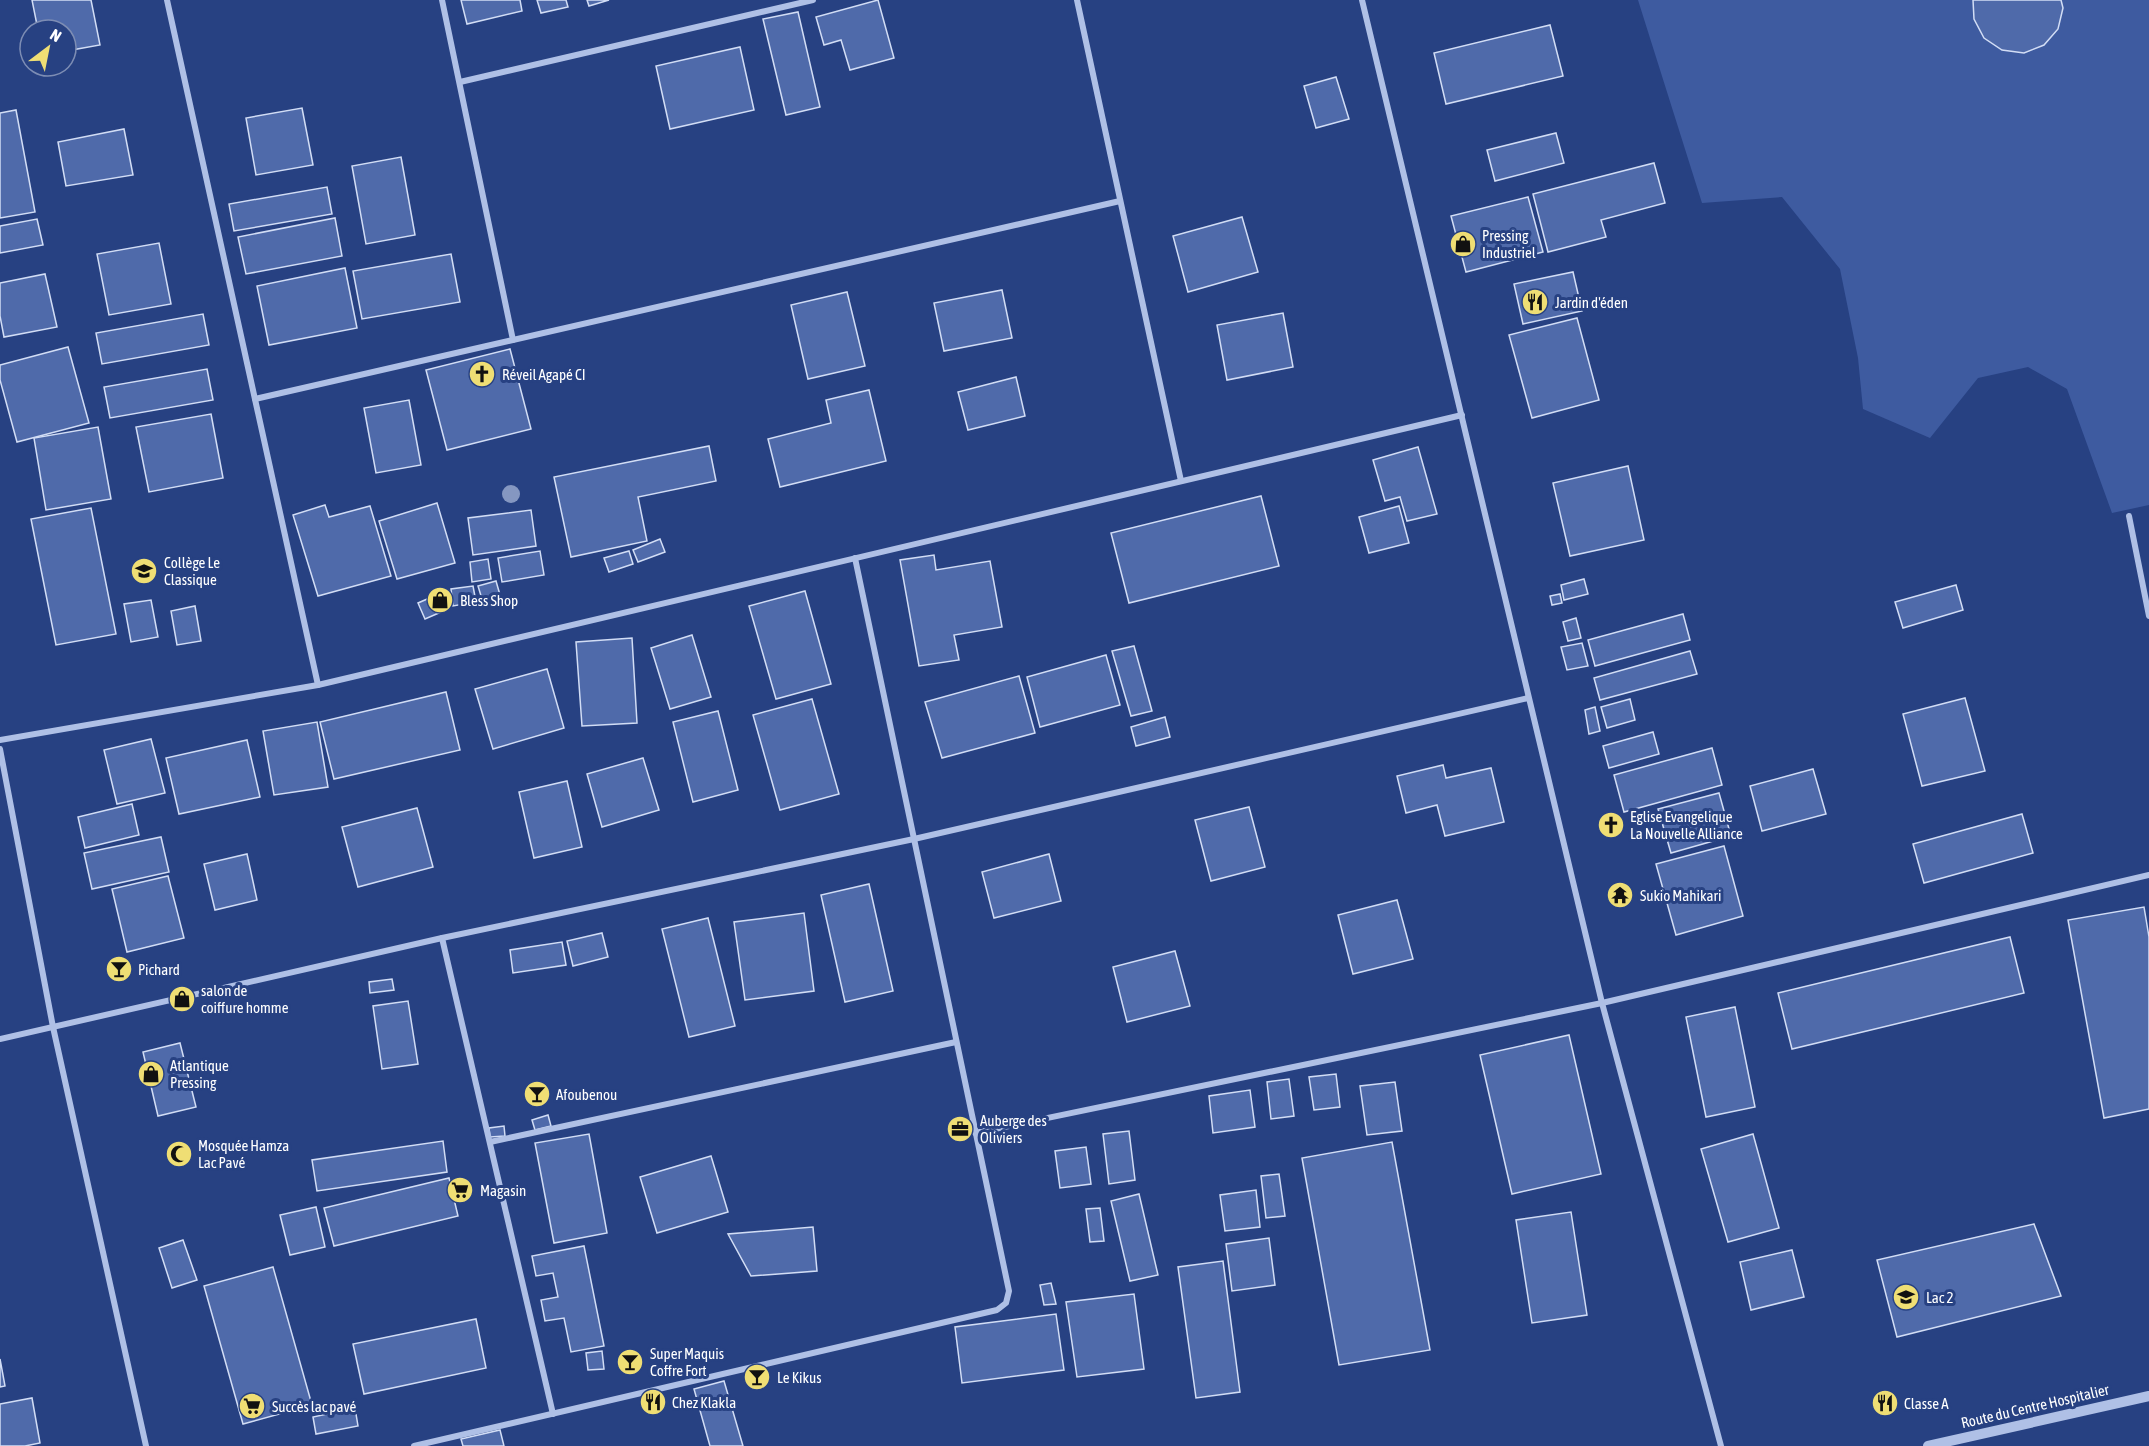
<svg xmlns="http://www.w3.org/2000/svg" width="2149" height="1446" viewBox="0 0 2149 1446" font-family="'Asap Condensed',sans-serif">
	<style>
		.green { fill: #3e5ba0 }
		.building { fill: #4f6aaa; stroke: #d2ddf5; stroke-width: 1.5 }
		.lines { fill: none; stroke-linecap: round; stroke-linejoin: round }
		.minor { stroke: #afc0e6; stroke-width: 6 }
		.tertiary { stroke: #afc0e6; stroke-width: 10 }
		.tree { fill: #8597c1 }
		.labels { text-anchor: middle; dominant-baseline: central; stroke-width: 6; stroke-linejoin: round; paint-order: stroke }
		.poi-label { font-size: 15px; fill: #fff; stroke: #274182; text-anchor: start }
		.street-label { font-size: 15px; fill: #fff; stroke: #274182 }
	</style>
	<rect width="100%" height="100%" fill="#274182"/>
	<path class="green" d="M1638 0H2149V505L2112 513 2067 389 2028 367 1978 378 1930 438 1863 409 1858 358 1840 269 1782 197 1702 203Z"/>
	<g class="building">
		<path d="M32 0H91L100 45 66 51V30H38Z"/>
		<path d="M461 0H520L522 11 467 24Z"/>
		<path d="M537 0H566L568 7 541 13Z"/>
		<path d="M587 0H609L589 6Z"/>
		<path d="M878 0 894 58 850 70 841 40 824 45 816 17Z"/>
		<path d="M2061 0 2063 8 2058 29 2044 45 2024 53 2002 50 1984 38 1974 19 1973 0Z"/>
		<path d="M798 12 820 107 786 115 763 19Z"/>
		<path d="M1550 25 1563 76 1446 104 1434 53Z"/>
		<path d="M740 47 754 110 670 129 656 66Z"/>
		<path d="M1336 77 1349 119 1316 128 1304 86Z"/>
		<path d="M302 108 313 165 256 175 246 118Z"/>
		<path d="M16 110 35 212 0 218V113Z"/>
		<path d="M124 129 133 175 66 186 58 142Z"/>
		<path d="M1556 133 1564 163 1495 181 1487 150Z"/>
		<path d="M401 157 415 235 366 244 352 166Z"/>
		<path d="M1654 163 1665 203 1601 220 1606 237 1548 252 1533 194Z"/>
		<path d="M327 187 332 214 234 231 229 204Z"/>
		<path d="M1528 197 1543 252 1466 272 1451 216Z"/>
		<path d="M1242 217 1258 272 1188 292 1173 236Z"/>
		<path d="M335 218 342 256 246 274 238 237Z"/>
		<path d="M37 219 43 245 0 253V226Z"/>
		<path d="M159 243 171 304 109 315 97 254Z"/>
		<path d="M451 254 460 302 362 319 353 271Z"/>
		<path d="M345 268 357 328 269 345 257 286Z"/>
		<path d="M1573 272 1582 311 1523 324 1514 284Z"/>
		<path d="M45 274 57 327 4 337 0 316V283Z"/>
		<path d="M1002 290 1012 338 944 351 934 303Z"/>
		<path d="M847 292 865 366 808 379 791 305Z"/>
		<path d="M1283 313 1293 367 1227 380 1217 325Z"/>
		<path d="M203 314 209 345 102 364 96 333Z"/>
		<path d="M1577 318 1599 400 1532 418 1509 335Z"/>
		<path d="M68 347 89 423 17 442 0 380V365Z"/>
		<path d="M510 349 531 429 447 450 426 370Z"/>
		<path d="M207 369 213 400 110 418 104 387Z"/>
		<path d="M1016 377 1025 416 968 430 958 392Z"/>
		<path d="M869 390 886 461 780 487 768 439 831 423 826 400Z"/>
		<path d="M409 400 421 465 376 473 364 408Z"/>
		<path d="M211 414 223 478 149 492 136 427Z"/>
		<path d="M98 427 111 499 46 510 34 438Z"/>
		<path d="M709 446 716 481 638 497 647 541 571 557 554 477Z"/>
		<path d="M1418 447 1437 514 1407 521 1400 497 1385 501 1373 460Z"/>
		<path d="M1628 466 1644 540 1570 556 1553 483Z"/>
		<path d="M1261 496 1279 566 1129 603 1111 533Z"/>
		<path d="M437 503 455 563 397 579 379 521Z"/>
		<path d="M325 505 329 517 370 506 391 576 318 596 293 515Z"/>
		<path d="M1399 506 1409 543 1369 553 1359 517Z"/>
		<path d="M91 508 116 634 56 645 31 519Z"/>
		<path d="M531 510 536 546 473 555 468 518Z"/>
		<path d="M660 539 665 552 638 562 633 550Z"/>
		<path d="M540 551 544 575 502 582 498 558Z"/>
		<path d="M629 551 633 564 609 572 604 558Z"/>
		<path d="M934 555 936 570 990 561 1002 627 954 635 959 660 919 666 900 560Z"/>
		<path d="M488 559 491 579 472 582 470 562Z"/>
		<path d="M1584 579 1588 594 1564 600 1561 585Z"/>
		<path d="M496 581 500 595 482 599 478 586Z"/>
		<path d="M1956 585 1963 610 1903 628 1895 602Z"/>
		<path d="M473 586 476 602 453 606 451 589Z"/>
		<path d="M805 591 831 684 776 699 749 606Z"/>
		<path d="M441 593 448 609 425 619 418 603Z"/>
		<path d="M1560 594 1562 603 1552 605 1550 596Z"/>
		<path d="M151 600 158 637 131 642 124 604Z"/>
		<path d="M195 606 201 641 177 645 171 611Z"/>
		<path d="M1683 614 1690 640 1595 666 1588 640Z"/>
		<path d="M1576 618 1581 638 1568 641 1563 622Z"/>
		<path d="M692 635 711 697 670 709 651 648Z"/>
		<path d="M632 638 637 723 582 726 576 642Z"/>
		<path d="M1582 643 1588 666 1567 670 1561 647Z"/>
		<path d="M1134 646 1152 711 1131 716 1112 651Z"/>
		<path d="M1690 651 1697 674 1600 700 1594 678Z"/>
		<path d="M1106 655 1120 705 1040 727 1027 677Z"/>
		<path d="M547 669 564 728 493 749 475 689Z"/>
		<path d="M1019 676 1035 733 942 758 925 702Z"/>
		<path d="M446 692 460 750 334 779 320 722Z"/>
		<path d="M1965 698 1985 771 1922 786 1903 714Z"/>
		<path d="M812 699 839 794 780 810 753 715Z"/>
		<path d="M1630 699 1635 720 1607 728 1601 707Z"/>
		<path d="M1595 707 1600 731 1589 734 1585 710Z"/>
		<path d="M718 711 738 790 693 802 673 722Z"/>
		<path d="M1165 717 1170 737 1136 746 1131 727Z"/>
		<path d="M317 722 328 787 274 795 263 731Z"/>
		<path d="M1653 732 1659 754 1609 768 1603 746Z"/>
		<path d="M151 739 165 793 117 804 104 750Z"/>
		<path d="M247 740 260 797 179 814 166 758Z"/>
		<path d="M1712 748 1722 785 1624 812 1614 775Z"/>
		<path d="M643 758 659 810 602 827 587 774Z"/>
		<path d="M1443 765 1446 778 1491 768 1504 822 1445 836 1437 805 1406 813 1397 776Z"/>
		<path d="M1813 769 1826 814 1762 831 1750 786Z"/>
		<path d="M567 781 582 847 534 858 519 792Z"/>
		<path d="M1719 793 1731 836 1671 853 1658 809Z"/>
		<path d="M132 804 139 835 85 848 78 817Z"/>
		<path d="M1249 807 1265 867 1211 881 1195 820Z"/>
		<path d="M417 808 433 867 358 887 342 827Z"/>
		<path d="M2022 814 2033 853 1924 883 1913 844Z"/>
		<path d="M161 837 169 872 92 889 84 853Z"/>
		<path d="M1724 846 1743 916 1676 935 1656 864Z"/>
		<path d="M247 854 257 900 215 910 204 864Z"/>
		<path d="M1049 854 1061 901 994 918 982 872Z"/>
		<path d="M168 876 184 938 127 952 112 889Z"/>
		<path d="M869 884 893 991 845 1002 821 895Z"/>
		<path d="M1397 900 1413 959 1353 974 1338 915Z"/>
		<path d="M2144 907 2149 937V1109L2104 1118 2068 920Z"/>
		<path d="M804 913 814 991 745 1000 734 922Z"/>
		<path d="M708 918 735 1026 689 1037 662 929Z"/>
		<path d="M602 933 608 957 573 966 567 941Z"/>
		<path d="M2010 937 2024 993 1792 1049 1778 993Z"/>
		<path d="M562 942 566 965 513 973 510 950Z"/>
		<path d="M1175 951 1190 1006 1127 1022 1113 967Z"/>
		<path d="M392 979 394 990 370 993 369 982Z"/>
		<path d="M408 1001 418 1064 382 1069 373 1006Z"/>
		<path d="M1735 1007 1755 1107 1706 1117 1686 1017Z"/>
		<path d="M1569 1035 1601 1174 1512 1194 1480 1055Z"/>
		<path d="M180 1043 196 1107 158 1116 143 1052Z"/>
		<path d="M1336 1074 1340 1107 1314 1110 1309 1077Z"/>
		<path d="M1289 1079 1294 1116 1271 1119 1267 1082Z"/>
		<path d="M1395 1082 1402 1131 1367 1135 1360 1086Z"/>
		<path d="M1250 1090 1255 1127 1213 1133 1209 1096Z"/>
		<path d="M548 1115 551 1126 535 1130 532 1120Z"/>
		<path d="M504 1126 505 1136 490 1137 489 1128Z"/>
		<path d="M1129 1131 1135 1180 1109 1184 1103 1134Z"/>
		<path d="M589 1134 607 1233 554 1243 535 1143Z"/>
		<path d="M1753 1134 1779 1228 1728 1242 1701 1149Z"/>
		<path d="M443 1141 447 1172 317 1191 312 1160Z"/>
		<path d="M1392 1142 1430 1350 1339 1365 1302 1158Z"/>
		<path d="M1086 1147 1091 1184 1060 1188 1055 1151Z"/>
		<path d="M711 1156 728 1212 657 1233 640 1177Z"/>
		<path d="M1279 1174 1285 1216 1266 1218 1261 1176Z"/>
		<path d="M449 1178 458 1216 334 1246 324 1208Z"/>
		<path d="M1256 1190 1260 1227 1225 1231 1220 1195Z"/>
		<path d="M1139 1194 1158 1275 1130 1281 1111 1201Z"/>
		<path d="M316 1207 325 1247 290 1255 280 1215Z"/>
		<path d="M1100 1208 1104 1241 1090 1242 1086 1209Z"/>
		<path d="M1571 1212 1587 1315 1532 1323 1516 1220Z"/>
		<path d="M2034 1224 2061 1296 1897 1337 1877 1260Z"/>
		<path d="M813 1227 817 1271 751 1276 728 1234Z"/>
		<path d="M1269 1238 1275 1285 1232 1291 1226 1244Z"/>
		<path d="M183 1240 197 1280 172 1288 159 1248Z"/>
		<path d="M584 1246 604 1346 571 1352 564 1318 545 1321 541 1300 558 1297 553 1273 536 1276 532 1256Z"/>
		<path d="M1792 1250 1804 1297 1751 1310 1740 1262Z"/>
		<path d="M1223 1261 1240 1392 1196 1398 1178 1267Z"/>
		<path d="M273 1267 312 1405 243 1424 204 1286Z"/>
		<path d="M1051 1283 1056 1304 1044 1305 1040 1285Z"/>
		<path d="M1134 1294 1144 1369 1077 1377 1066 1302Z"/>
		<path d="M1056 1314 1064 1370 962 1383 955 1327Z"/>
		<path d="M476 1319 486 1368 364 1394 353 1344Z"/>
		<path d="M602 1351 604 1369 588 1370 586 1353Z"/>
		<path d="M0 1359 5 1386 0 1387Z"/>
		<path d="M724 1381 743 1446H710L694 1389Z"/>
		<path d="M32 1398 40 1443 25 1446H0V1404Z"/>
		<path d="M355 1408 358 1426 316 1434 313 1417Z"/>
		<path d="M500 1430 504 1446H463L461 1439Z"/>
	</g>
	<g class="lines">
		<g class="minor">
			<path d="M167 0 318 685"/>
			<path d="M442 0 513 340"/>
			<path d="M1077 0 1181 481"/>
			<path d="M1362 0 1602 1003 1721 1446"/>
			<path d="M460 82 813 0"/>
			<path d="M255 399 1120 201"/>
			<path d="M2129 516 2149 616"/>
			<path d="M0 740 318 685 1462 415"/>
			<path d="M0 749 53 1027 146 1446"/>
			<path d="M442 938 553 1414"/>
			<path d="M0 1039 442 938 914 839 1528 698"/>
			<path d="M975 1133 1602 1003 2149 875"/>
			<path d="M490 1142 956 1042"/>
			<path d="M414 1446 997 1310 1006 1303 1009 1291 855 558"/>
		</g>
		<path class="tertiary" d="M1928 1446 2149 1396"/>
	</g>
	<circle class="tree" cx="511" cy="494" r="9"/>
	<defs>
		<symbol id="shop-disc" viewBox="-11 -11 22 22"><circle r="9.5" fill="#efde74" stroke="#274182"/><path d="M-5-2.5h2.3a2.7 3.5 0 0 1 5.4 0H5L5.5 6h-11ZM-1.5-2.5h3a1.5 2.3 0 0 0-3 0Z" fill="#111"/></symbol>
		<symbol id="restaurant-disc" viewBox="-11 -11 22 22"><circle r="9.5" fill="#efde74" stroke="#274182"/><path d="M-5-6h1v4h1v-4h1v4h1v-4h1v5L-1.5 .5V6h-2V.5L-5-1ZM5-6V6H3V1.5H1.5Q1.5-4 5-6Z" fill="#111"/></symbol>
		<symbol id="church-disc" viewBox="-11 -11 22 22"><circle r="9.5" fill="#efde74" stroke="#274182"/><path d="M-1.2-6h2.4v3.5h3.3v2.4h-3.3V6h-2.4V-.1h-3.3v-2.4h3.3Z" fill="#111"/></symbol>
		<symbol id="school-disc" viewBox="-11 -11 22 22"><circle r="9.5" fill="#efde74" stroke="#274182"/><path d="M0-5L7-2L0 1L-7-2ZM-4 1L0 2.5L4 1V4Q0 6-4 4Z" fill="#111"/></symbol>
		<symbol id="temple-disc" viewBox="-11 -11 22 22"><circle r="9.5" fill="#efde74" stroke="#274182"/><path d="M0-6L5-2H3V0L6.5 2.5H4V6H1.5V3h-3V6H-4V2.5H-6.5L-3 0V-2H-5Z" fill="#111"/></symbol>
		<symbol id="bar-disc" viewBox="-11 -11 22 22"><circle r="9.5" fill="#efde74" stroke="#274182"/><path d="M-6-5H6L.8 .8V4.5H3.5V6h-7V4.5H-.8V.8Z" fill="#111"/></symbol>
		<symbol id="office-disc" viewBox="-11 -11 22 22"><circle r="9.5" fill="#efde74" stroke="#274182"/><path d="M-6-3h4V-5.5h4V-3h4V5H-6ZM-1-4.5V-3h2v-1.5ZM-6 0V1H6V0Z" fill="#111"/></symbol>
		<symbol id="mosque-disc" viewBox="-11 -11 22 22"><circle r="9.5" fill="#efde74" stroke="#274182"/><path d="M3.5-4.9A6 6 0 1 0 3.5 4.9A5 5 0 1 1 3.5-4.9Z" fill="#111"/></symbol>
		<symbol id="supermarket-disc" viewBox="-11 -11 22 22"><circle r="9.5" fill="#efde74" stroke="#274182"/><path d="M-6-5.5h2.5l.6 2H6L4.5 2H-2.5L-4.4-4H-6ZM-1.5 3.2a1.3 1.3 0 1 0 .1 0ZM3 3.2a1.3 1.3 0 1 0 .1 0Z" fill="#111"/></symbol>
	</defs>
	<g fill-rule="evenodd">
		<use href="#shop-disc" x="1448" y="229" width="30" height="30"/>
		<use href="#restaurant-disc" x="1520" y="287" width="30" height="30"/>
		<use href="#church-disc" x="467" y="359" width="30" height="30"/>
		<use href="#school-disc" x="129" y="556" width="30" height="30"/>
		<use href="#shop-disc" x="425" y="585" width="30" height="30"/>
		<use href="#church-disc" x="1596" y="810" width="30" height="30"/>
		<use href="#temple-disc" x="1605" y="880" width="30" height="30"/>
		<use href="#bar-disc" x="104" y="954" width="30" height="30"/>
		<use href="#shop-disc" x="167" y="984" width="30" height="30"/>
		<use href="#shop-disc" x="136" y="1059" width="30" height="30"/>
		<use href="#bar-disc" x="522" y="1079" width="30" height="30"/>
		<use href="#office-disc" x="945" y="1114" width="30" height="30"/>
		<use href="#mosque-disc" x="164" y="1139" width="30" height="30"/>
		<use href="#supermarket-disc" x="445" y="1175" width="30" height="30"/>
		<use href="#school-disc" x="1891" y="1282" width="30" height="30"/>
		<use href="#bar-disc" x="615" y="1347" width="30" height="30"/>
		<use href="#bar-disc" x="742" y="1362" width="30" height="30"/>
		<use href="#restaurant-disc" x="638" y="1387" width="30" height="30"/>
		<use href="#restaurant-disc" x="1870" y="1388" width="30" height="30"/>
		<use href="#supermarket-disc" x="237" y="1391" width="30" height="30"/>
	</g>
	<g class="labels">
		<g class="poi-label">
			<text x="1482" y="235">Pressing<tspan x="1482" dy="17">Industriel</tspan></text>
			<text x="1555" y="302">Jardin d'éden</text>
			<text x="502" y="374">Réveil Agapé CI</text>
			<text x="164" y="562">Collège Le<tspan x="164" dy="17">Classique</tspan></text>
			<text x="460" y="600">Bless Shop</text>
			<text x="1630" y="816">Eglise Evangelique<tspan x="1630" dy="17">La Nouvelle Alliance</tspan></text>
			<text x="1640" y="895">Sukio Mahikari</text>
			<text x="138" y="969">Pichard</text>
			<text x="201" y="990">salon de<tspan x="201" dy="17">coiffure homme</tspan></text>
			<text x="170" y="1065">Atlantique<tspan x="170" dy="17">Pressing</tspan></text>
			<text x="556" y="1094">Afoubenou</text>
			<text x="980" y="1120">Auberge des<tspan x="980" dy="17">Oliviers</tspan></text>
			<text x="198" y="1145">Mosquée Hamza<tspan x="198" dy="17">Lac Pavé</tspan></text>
			<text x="480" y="1190">Magasin</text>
			<text x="1926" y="1297">Lac 2</text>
			<text x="650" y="1353">Super Maquis<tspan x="650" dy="17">Coffre Fort</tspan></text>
			<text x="777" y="1377">Le Kikus</text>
			<text x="672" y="1402">Chez Klakla</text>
			<text x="1904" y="1403">Classe A</text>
			<text x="272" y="1406">Succès lac pavé</text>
		</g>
		<g class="street-label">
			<text transform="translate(2035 1406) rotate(-13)">Route du Centre Hospitalier</text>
		</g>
	</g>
	<g transform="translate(48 48) rotate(32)"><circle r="28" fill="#274182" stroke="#7d8db4" stroke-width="1.5"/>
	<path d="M0-4.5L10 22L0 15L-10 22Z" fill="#efde74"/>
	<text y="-9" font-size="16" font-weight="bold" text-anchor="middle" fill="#ffffff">N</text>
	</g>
</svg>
